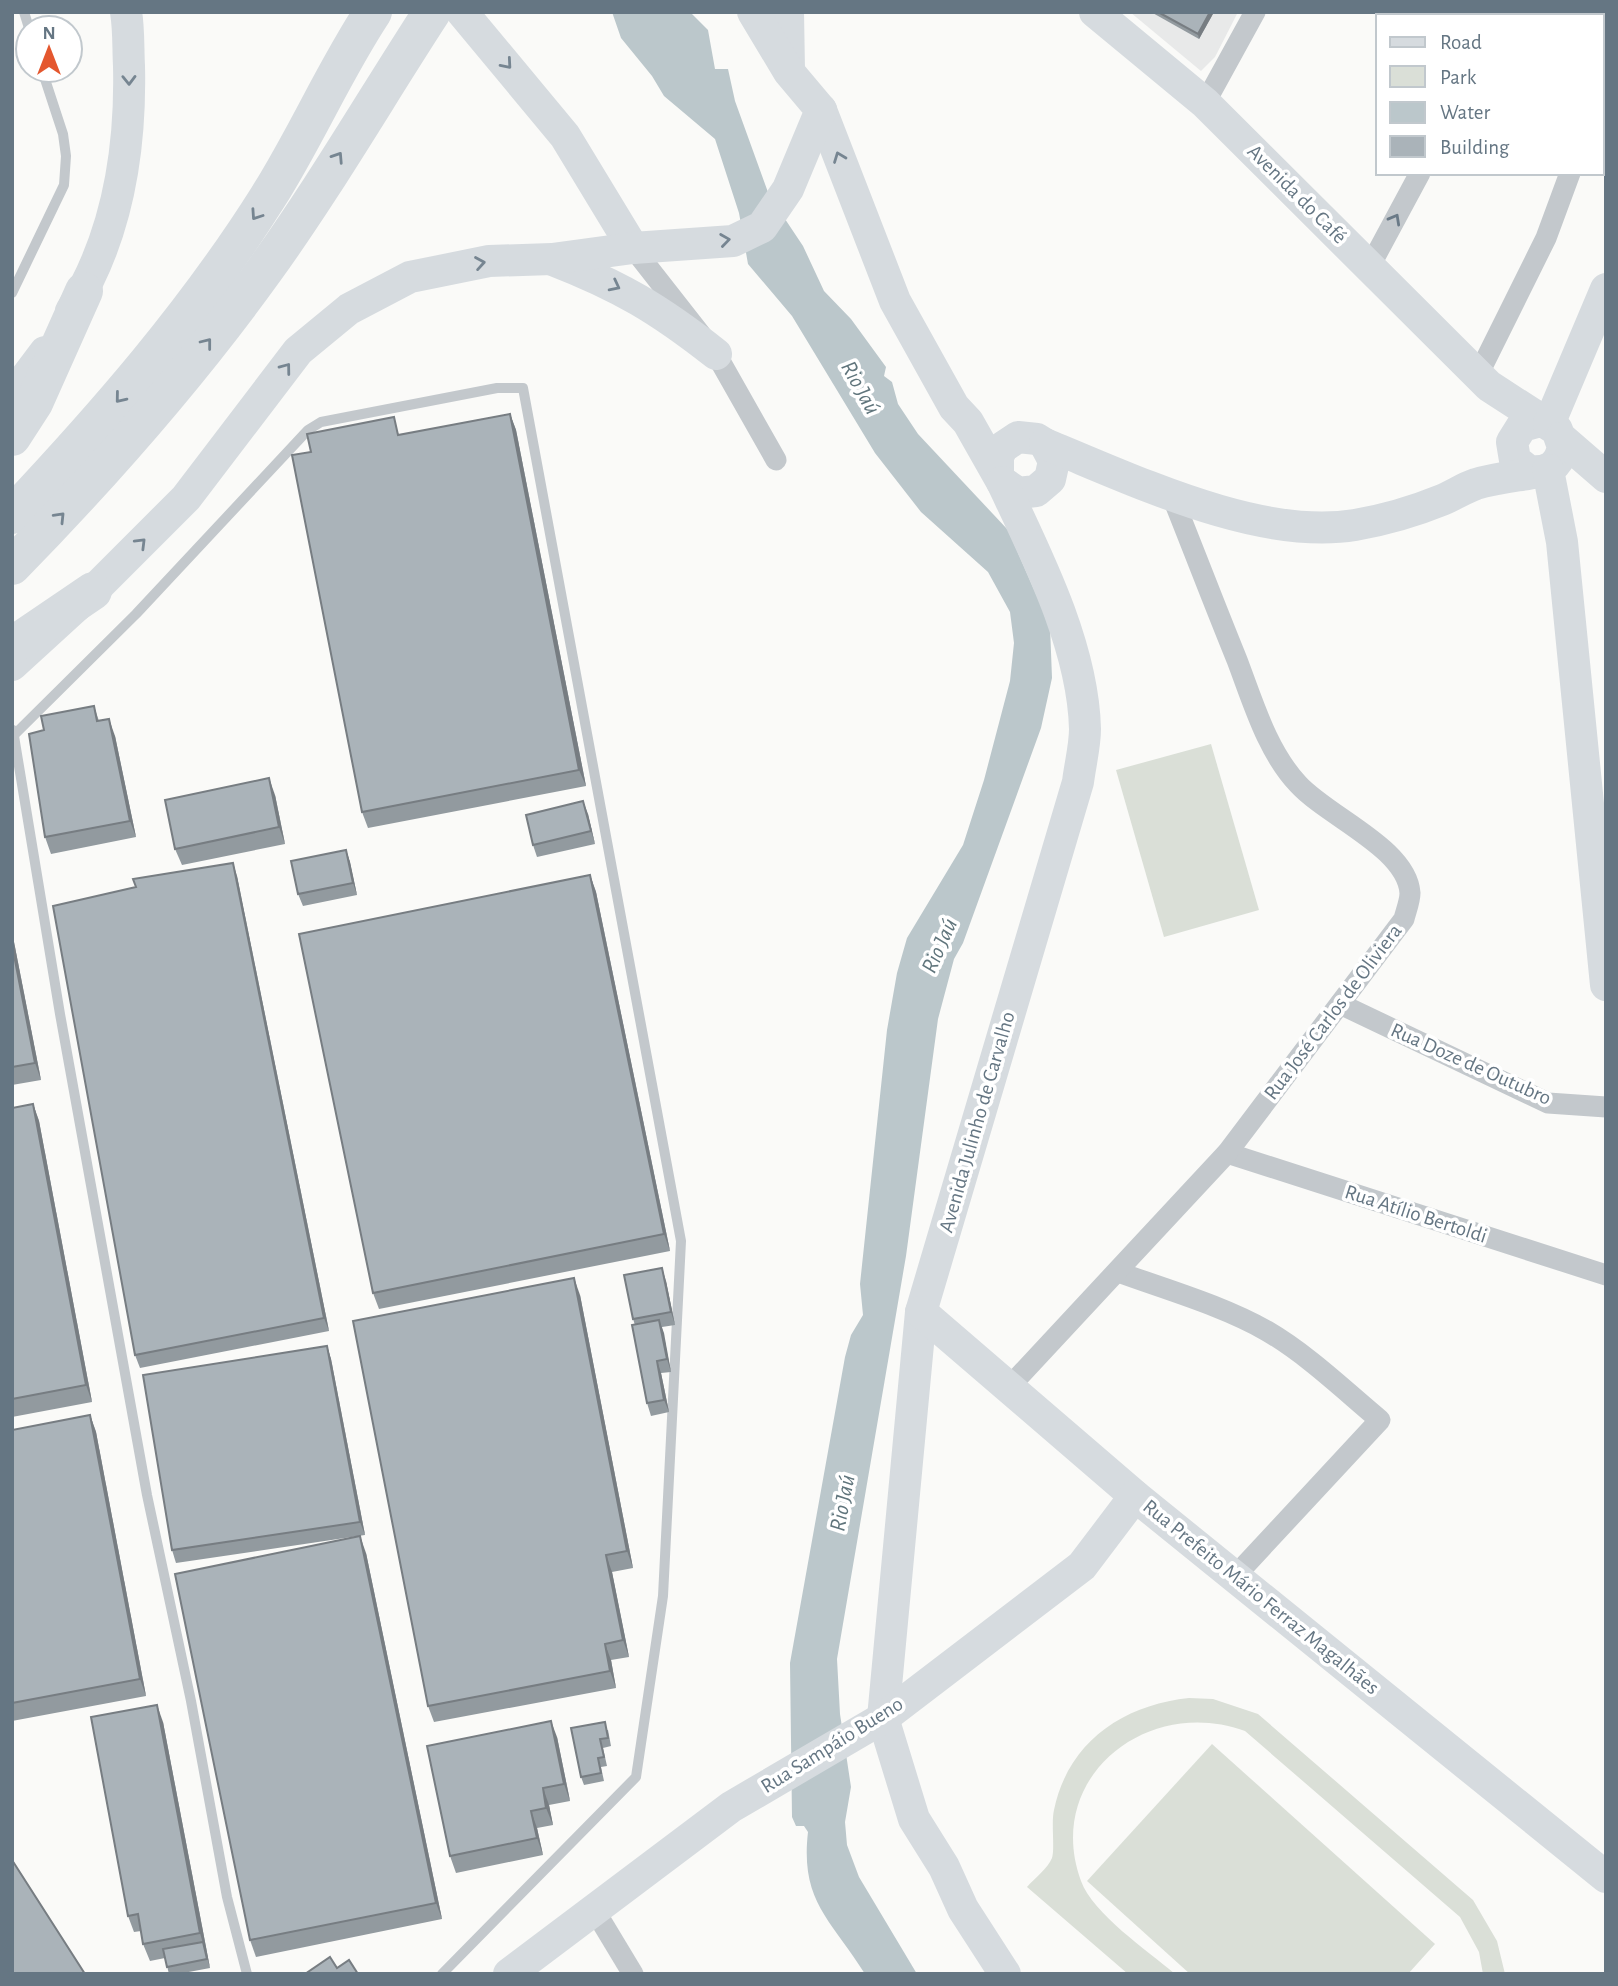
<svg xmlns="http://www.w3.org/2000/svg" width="1618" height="1986" viewBox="0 0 1618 1986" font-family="'Alegreya Sans',sans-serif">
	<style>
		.built { fill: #e8e9e9 }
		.green { fill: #dadfd7 }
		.water { fill: #bbc7cb }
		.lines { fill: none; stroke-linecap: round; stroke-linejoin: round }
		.lane { stroke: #c3c8cc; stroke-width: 10 }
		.street { stroke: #c3c8cc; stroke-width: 21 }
		.secondary { stroke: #d6dbdf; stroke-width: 32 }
		.highway { stroke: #d6dbdf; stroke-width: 38 }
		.wall { fill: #929a9f }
		.shaded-wall { fill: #777d82 }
		.building { fill: #aab3b9; stroke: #777d82; stroke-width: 2 }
		.oneway { stroke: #768591 }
		.oneway2 { stroke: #6a7a87 }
		.labels { text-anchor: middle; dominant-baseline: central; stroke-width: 7; stroke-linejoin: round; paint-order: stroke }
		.street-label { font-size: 21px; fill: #657683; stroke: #fff }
		.water-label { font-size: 23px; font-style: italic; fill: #60757c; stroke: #fff }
	</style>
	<rect width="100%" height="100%" fill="#fafaf8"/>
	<path class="built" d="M1130 12H1238L1215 57 1201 71Z"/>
	<g class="green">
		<path d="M1211 744 1259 910 1164 937 1116 770Z"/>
		<path d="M1189 1698 1213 1699 1258 1714 1473 1900 1497 1941 1505 1974H1483L1479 1952 1460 1917 1245 1731C1148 1695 1043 1777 1081 1881 1093 1914 1147 1950 1175 1974H1128L1027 1887C1034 1879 1048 1868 1052 1858 1055 1848 1051 1823 1054 1810 1068 1742 1123 1705 1189 1698Z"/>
		<path d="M1212 1744 1435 1944 1408 1974H1190L1087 1881Z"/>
	</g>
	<path class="water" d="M612 12H690L708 30 715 69H728L735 101 769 195 803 246 824 291 851 319 886 367 884 376 892 382 898 404 918 434 1008 530 1050 626 1052 678 1041 728 963 943 954 959 938 1019 906 1256 837 1659 840 1714 851 1787 845 1822 847 1845 859 1877 917 1974H865C831 1919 800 1902 808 1832L804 1826H796L792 1817 790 1663 845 1357 851 1335 863 1315 860 1284 887 1030 897 973 907 938 963 845 984 780 1010 681 1014 643 1010 612 988 572 921 512 875 453 792 316 748 264 739 213 715 139 664 96 652 76 621 38Z"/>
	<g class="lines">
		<g class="lane">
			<path d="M24 12 29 28"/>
			<path d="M12 293 64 185 66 156 63 134 42 70"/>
			<path d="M13 730 60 1014 147 1495 191 1701 227 1897 247 1974"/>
			<path d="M14 735 136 614 308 430 321 422 497 388H523L681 1241 663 1596 636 1777 442 1974"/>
		</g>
		<g class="street">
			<path d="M1471 16 1472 12"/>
			<path d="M1205 103 1255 12"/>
			<path d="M1602 106 1606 100"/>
			<path d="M633 248 716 354 776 460"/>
			<path d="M1370 266 1420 173"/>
			<path d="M1478 375 1546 238 1570 173"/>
			<path d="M1340 1004 1548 1103 1606 1107"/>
			<path d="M1227 1153 1606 1275"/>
			<path d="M1118 1272C1167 1290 1221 1305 1267 1331 1308 1355 1344 1390 1380 1420L1236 1575"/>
			<path d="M1010 1386 1227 1153 1404 919C1406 911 1410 901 1410 893 1407 848 1328 817 1298 784 1267 751 1253 702 1237 660 1215 606 1194 551 1172 496"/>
			<path d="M595 1911 633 1974"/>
		</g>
		<g class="secondary">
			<path d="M462 12 565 136 633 248"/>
			<path d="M788 12 789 70"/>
			<path d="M1095 12 1205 103 1489 386 1557 430 1563 447C1559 466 1548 473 1529 471L1515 460 1512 442 1522 426 1540 421"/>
			<path d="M821 110 895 301 954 407 968 422 1002 482 1018 493 1036 491 1050 479 1054 461 1045 444 1037 439 1018 437 1003 447 998 456V474"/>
			<path d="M553 260C620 286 659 309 716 354"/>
			<path d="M71 311C117 238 131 150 129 66 128 48 129 30 126 12"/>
			<path d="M12 396 45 352"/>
			<path d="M1549 424 1606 289"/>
			<path d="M1561 438 1606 477"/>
			<path d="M1045 444C1134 480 1259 541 1355 525 1384 520 1415 511 1442 500 1454 495 1464 488 1476 484 1496 478 1518 476 1539 472"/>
			<path d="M1548 470 1562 542 1606 985"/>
			<path d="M1002 482C1037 556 1083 646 1085 729 1085 746 1080 765 1078 782L921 1312 883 1718 914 1819 944 1867 963 1909 1005 1974"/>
			<path d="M12 665 93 591 186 498 298 351 349 309 410 277 489 261 552 259 633 248 733 241 762 227 788 189 821 110 789 72 753 12"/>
			<path d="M921 1312 1135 1496 1606 1877"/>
			<path d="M509 1974 731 1807 883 1718 1082 1566 1135 1496"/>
		</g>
		<g class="highway">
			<path d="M12 437 34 403 84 291"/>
			<path d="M12 515C106 415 195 313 268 197 306 137 334 71 373 12"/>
			<path d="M12 566C102 474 189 375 264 271 324 188 376 98 432 12"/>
			<path d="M12 646 93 591"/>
		</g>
	</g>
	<g class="wall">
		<path d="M1151 12H1214L1199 39Z"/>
		<path d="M510 414 516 430 586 786 368 828 362 812Z"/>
		<path d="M94 706 99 721 115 736 136 837 51 854 45 837 44 730Z"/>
		<path d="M275 795 285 844 182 865 175 849Z"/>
		<path d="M588 814 595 844 537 857 533 845Z"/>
		<path d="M346 850 350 862 357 895 303 906 298 894Z"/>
		<path d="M590 875 596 892 670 1251 379 1309 373 1293Z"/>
		<path d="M237 876 329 1331 140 1368 135 1355Z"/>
		<path d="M12 935 14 942 41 1080 12 1085Z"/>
		<path d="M33 1104 39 1121 92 1402 12 1417V1108Z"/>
		<path d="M666 1281 675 1325 662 1327 671 1372 661 1373 669 1412 651 1416 647 1403 635 1325 633 1319Z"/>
		<path d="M580 1295 633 1568 612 1572 629 1657 611 1660 616 1688 434 1722 428 1706Z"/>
		<path d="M327 1346 331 1359 365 1535 176 1563 172 1550Z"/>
		<path d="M90 1415 96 1432 146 1696 12 1721V1430Z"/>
		<path d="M366 1553 442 1919 256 1957 250 1940Z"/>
		<path d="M163 1722 210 1968 178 1974H169L165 1958 150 1961 143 1944 141 1931 134 1932 128 1916Z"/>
		<path d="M571 1728 608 1730 611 1746 603 1748 607 1766 601 1767 604 1781 584 1785 581 1777Z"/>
		<path d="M557 1737 570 1801 549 1805 553 1825 537 1828 543 1855 456 1873 450 1856Z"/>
	</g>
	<g class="shaded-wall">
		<path d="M1210 12H1214L1199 39 1198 34Z"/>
		<path d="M510 414 516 430 586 786 579 770Z"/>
		<path d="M109 719 115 736 136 837 130 821Z"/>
		<path d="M269 778 275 795 285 844 279 827Z"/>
		<path d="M583 801 588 814 595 844 591 831Z"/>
		<path d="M346 850 350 862 357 895 353 883Z"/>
		<path d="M233 863 237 876 329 1331 324 1318Z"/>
		<path d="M590 875 596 892 670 1251 664 1234Z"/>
		<path d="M12 935 14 942 41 1080 35 1063 12 945Z"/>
		<path d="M33 1104 39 1121 92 1402 86 1385Z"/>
		<path d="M662 1268 666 1281 675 1325 671 1312Z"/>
		<path d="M574 1278 580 1295 633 1568 627 1551Z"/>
		<path d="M659 1320 664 1333 671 1372 667 1359Z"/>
		<path d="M327 1346 331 1359 365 1535 360 1522Z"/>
		<path d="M657 1361 661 1373 669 1412 664 1400Z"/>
		<path d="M90 1415 96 1432 146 1696 140 1679Z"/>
		<path d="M360 1536 366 1553 442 1919 436 1903Z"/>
		<path d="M606 1555 612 1572 629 1657 623 1640Z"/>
		<path d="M605 1644 611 1660 616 1688 610 1671Z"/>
		<path d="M157 1705 163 1722 210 1968 200 1933Z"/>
		<path d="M551 1721 557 1737 570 1801 564 1784Z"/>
		<path d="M543 1788 549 1805 553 1825 546 1808Z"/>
		<path d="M531 1811 537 1828 543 1855 537 1838Z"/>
	</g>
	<g class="building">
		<path d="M1158 12H1210L1198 34Z"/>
		<path d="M510 414 579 770 362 812 292 455 311 452 307 434 394 417 398 435Z"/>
		<path d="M94 706 97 721 109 719 130 821 45 837 29 734 44 730 41 716Z"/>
		<path d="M269 778 279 827 175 849 165 800Z"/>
		<path d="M583 801 591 831 533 845 526 815Z"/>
		<path d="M346 850 353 883 298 894 291 861Z"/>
		<path d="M233 863 324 1318 135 1355 53 906 136 887 133 879Z"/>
		<path d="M590 875 664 1234 373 1293 299 934Z"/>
		<path d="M12 945 35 1063 12 1067Z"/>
		<path d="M33 1104 86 1385 12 1399V1108Z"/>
		<path d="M662 1268 671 1312 633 1319 624 1275Z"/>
		<path d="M574 1278 627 1551 606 1555 623 1640 605 1644 610 1671 428 1706 353 1321Z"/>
		<path d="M659 1320 667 1359 657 1361 664 1400 647 1403 632 1325Z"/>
		<path d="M327 1346 360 1522 172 1550 143 1375Z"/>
		<path d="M90 1415 140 1679 12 1703V1430Z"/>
		<path d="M360 1536 436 1903 250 1940 175 1574Z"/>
		<path d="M157 1705 200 1933 143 1944 138 1914 128 1916 91 1717Z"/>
		<path d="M551 1721 564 1784 543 1788 546 1808 531 1811 537 1838 450 1856 427 1746Z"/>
		<path d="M605 1722 608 1738 600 1739 604 1757 598 1758 601 1773 581 1777 571 1728Z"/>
		<path d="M12 1860 85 1974H12Z"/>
		<path d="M203 1942 207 1959 167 1967 163 1949Z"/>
		<path d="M330 1957 337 1968 349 1960 358 1974H305Z"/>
	</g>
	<defs><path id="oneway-chevron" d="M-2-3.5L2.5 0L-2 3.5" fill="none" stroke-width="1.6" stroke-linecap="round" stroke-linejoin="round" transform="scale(1.75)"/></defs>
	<g class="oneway">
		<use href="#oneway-chevron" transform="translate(507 64) rotate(49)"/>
		<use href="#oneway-chevron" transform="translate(129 80) rotate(89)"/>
		<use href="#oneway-chevron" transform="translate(338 157) rotate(-57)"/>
		<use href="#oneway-chevron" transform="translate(839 157) rotate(-111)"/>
		<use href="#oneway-chevron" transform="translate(256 215) rotate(124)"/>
		<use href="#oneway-chevron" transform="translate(725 240) rotate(-8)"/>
		<use href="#oneway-chevron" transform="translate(480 263) rotate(-10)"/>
		<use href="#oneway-chevron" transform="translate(615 286) rotate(27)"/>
		<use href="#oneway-chevron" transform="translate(207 343) rotate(-52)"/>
		<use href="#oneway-chevron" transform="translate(286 368) rotate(-53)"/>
		<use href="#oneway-chevron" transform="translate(120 398) rotate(129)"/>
		<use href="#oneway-chevron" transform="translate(60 517) rotate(-46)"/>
		<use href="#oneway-chevron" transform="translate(141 543) rotate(-45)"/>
	</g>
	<use class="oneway2" href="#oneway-chevron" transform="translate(1395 219) rotate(-61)"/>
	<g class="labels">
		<g class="street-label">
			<text transform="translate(1297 194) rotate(45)">Avenida do Café</text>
			<text transform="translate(1333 1012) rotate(-53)">Rua José Carlos de Oliviera</text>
			<text transform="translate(1471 1064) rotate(24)">Rua Doze de Outubro</text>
			<text transform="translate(977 1122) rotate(-74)">Avenida Julinho de Carvalho</text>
			<text transform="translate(1416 1214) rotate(18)">Rua Atílio Bertoldi</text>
			<text transform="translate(1261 1597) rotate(39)">Rua Prefeito Mário Ferraz Magalhães</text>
			<text transform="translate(832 1745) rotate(-32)">Rua Sampáio Bueno</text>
		</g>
		<g class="water-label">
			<text transform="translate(860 388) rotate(61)">Rio Jaú</text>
			<text transform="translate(940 946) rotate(-66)">Rio Jaú</text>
			<text transform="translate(843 1503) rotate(-79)">Rio Jaú</text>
		</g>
	</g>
	<rect width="1618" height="1986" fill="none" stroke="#657683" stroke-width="28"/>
	<rect x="1376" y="14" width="228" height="161" fill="#ffffff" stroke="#c1c8cd" stroke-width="2"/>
	<rect x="1390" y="37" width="35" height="10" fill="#d6dbdf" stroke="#c1c8cd" stroke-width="2"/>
	<text x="1440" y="49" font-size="21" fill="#657683">Road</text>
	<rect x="1390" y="66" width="35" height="21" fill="#dadfd7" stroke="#c1c8cd" stroke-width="2"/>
	<text x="1440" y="84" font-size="21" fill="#657683">Park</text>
	<rect x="1390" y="102" width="35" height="21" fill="#bbc7cb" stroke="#c1c8cd" stroke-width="2"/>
	<text x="1440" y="119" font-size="21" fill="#657683">Water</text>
	<rect x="1390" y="136" width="35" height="21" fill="#aab3b9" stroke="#c1c8cd" stroke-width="2"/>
	<text x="1440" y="154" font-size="21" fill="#657683">Building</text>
	<g transform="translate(49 49)"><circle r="33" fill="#ffffff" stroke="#c1c8cd" stroke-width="2"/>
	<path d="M0-5L12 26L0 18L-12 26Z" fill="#e4572e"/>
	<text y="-10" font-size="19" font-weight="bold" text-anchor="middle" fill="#657683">N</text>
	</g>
</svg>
